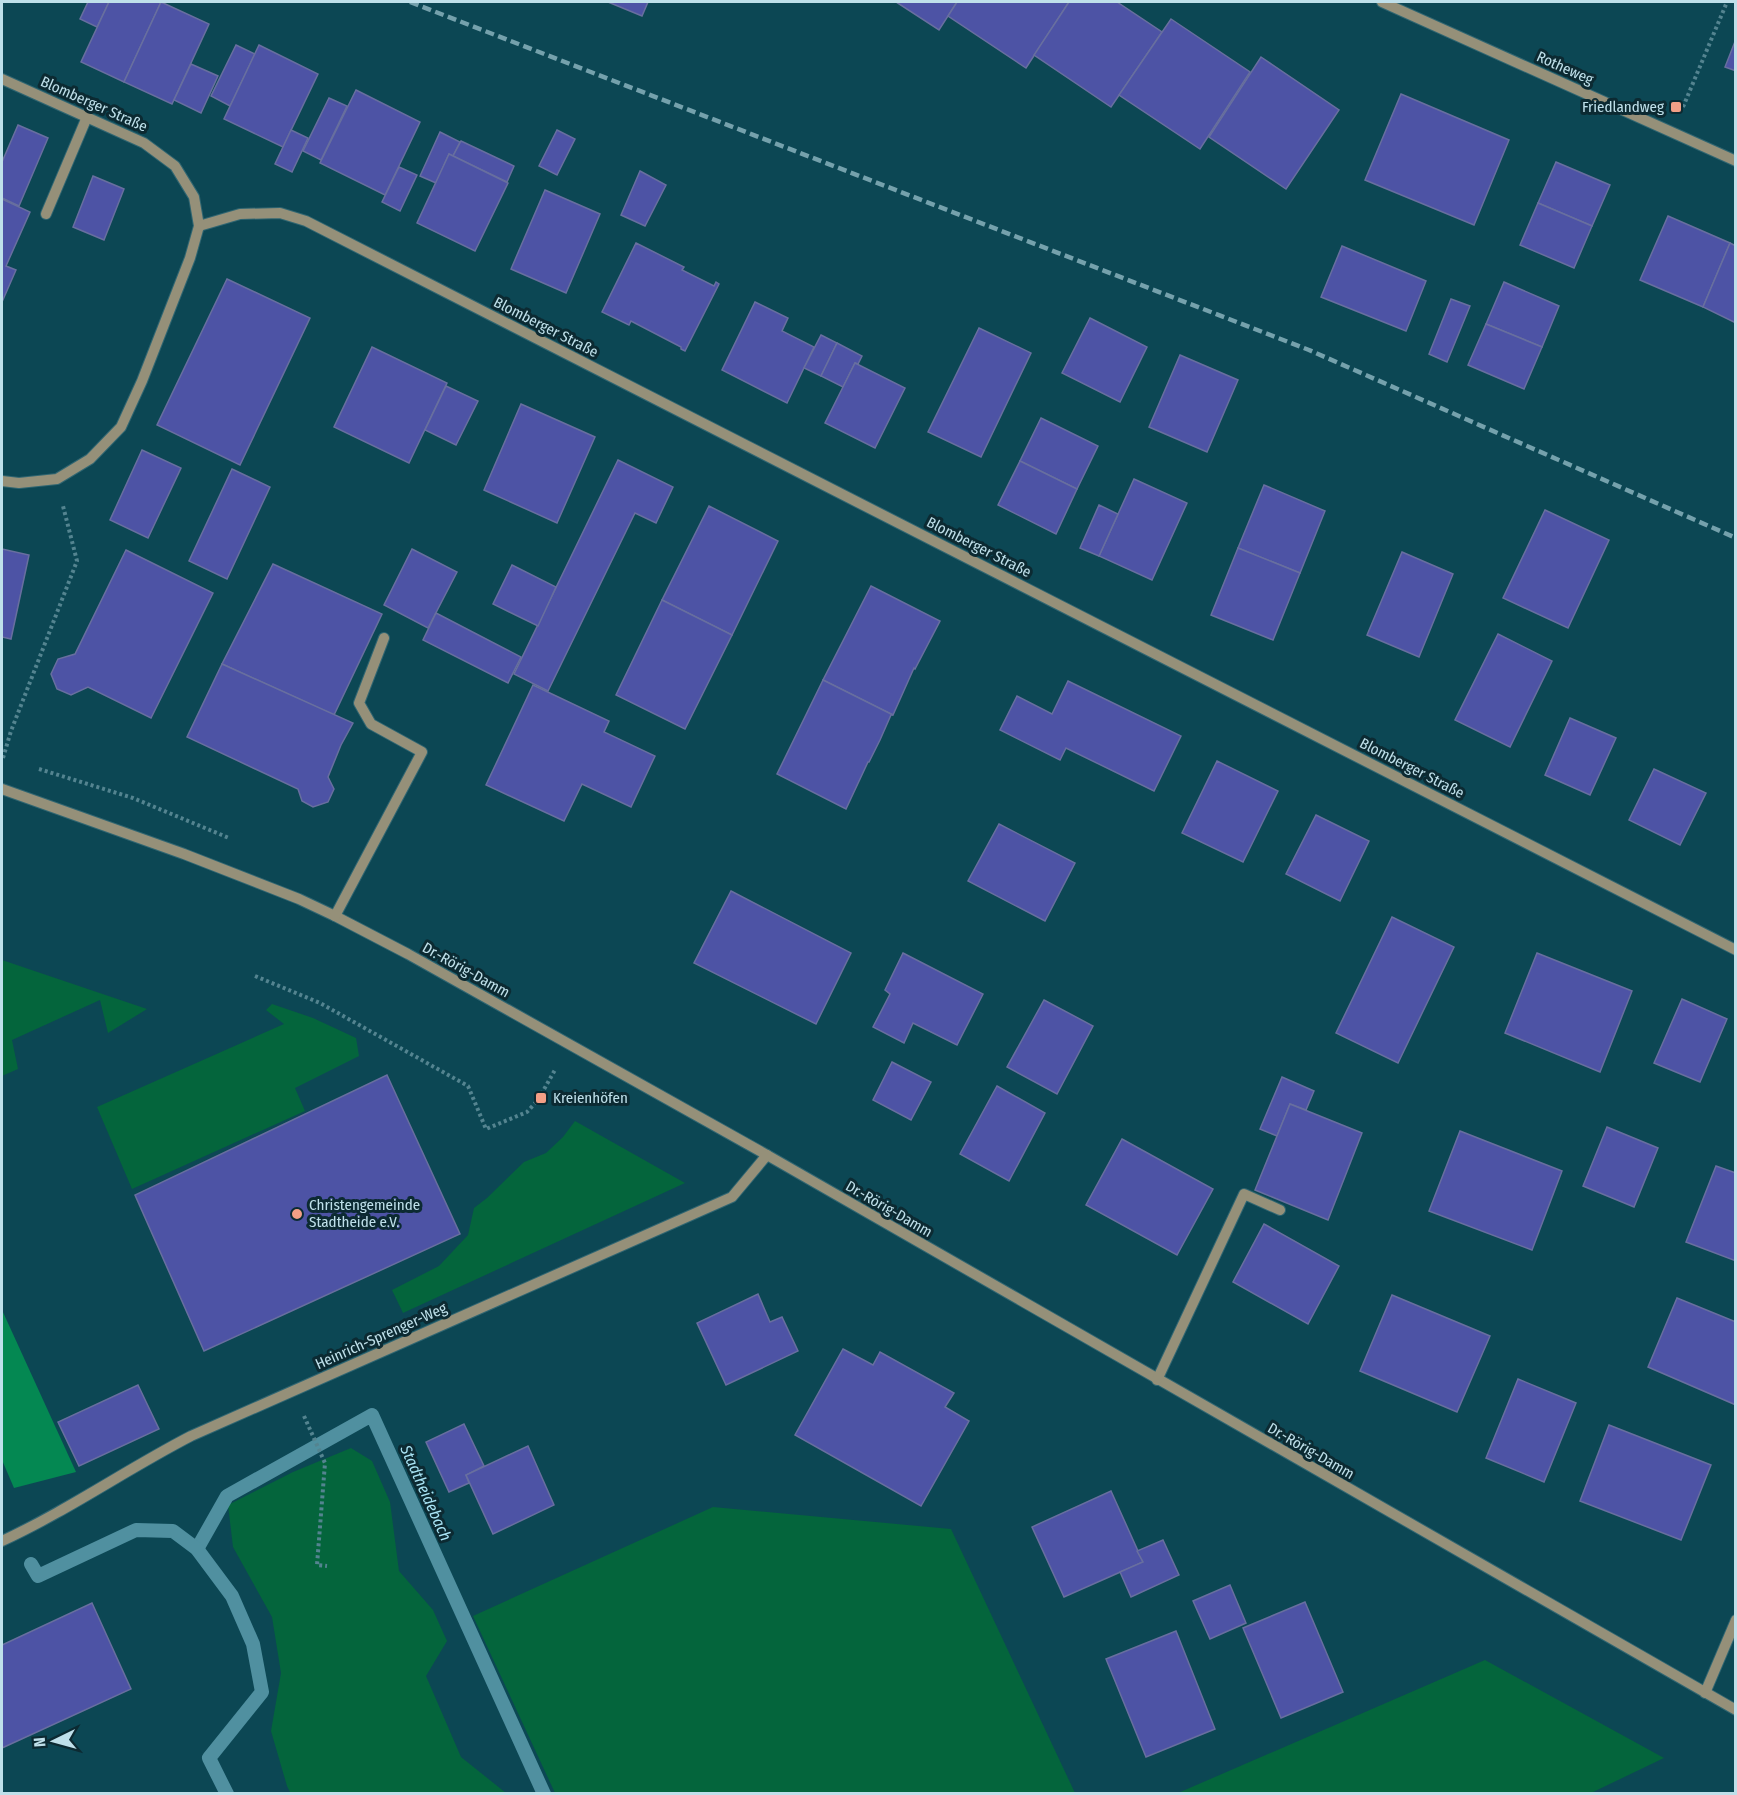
<svg xmlns="http://www.w3.org/2000/svg" width="1737" height="1795" viewBox="0 0 1737 1795" font-family="'Fira Sans Condensed',sans-serif">
	<style>
		.green { fill: #04653c }
		.forest { fill: #048852 }
		.lines { fill: none; stroke-linecap: round; stroke-linejoin: round }
		.stream { stroke: #5090a0; stroke-width: 14 }
		.building { fill: #4d53a5; stroke: #686f9f; stroke-width: 1.5 }
		.minor-casing { stroke: #306672; stroke-width: 12 }
		.path { stroke: #548490; stroke-width: 4; stroke-dasharray: 3 3; stroke-linecap: butt }
		.minor { stroke: #959079; stroke-width: 10 }
		.rail { stroke: #75a1ac; stroke-width: 4.5; stroke-dasharray: 9 4.5; stroke-linecap: butt }
		.poi-dot { fill: #f39f86; stroke: #0c2a32; stroke-width: 2 }
		.labels { text-anchor: middle; dominant-baseline: central; stroke-width: 6; stroke-linejoin: round; paint-order: stroke }
		.street-label { font-size: 15px; fill: #bfe0ea; stroke: #0c2a32 }
		.poi-label { font-size: 15px; fill: #bfe0ea; stroke: #0c2a32; text-anchor: start }
		.water-label { font-size: 16px; font-style: italic; fill: #a9e4f5; stroke: #0c2a32 }
	</style>
	<rect width="100%" height="100%" fill="#0c4754"/>
	<g class="green">
		<path d="M2 960 147 1009 108 1033 100 1000 12 1040 18 1069 2 1076Z"/>
		<path d="M272 1004 313 1018 356 1038 359 1056 295 1088 305 1111 132 1189 97 1107 284 1024 266 1010Z"/>
		<path d="M575 1121 685 1183 403 1313 392 1290 439 1266 468 1235 474 1208 487 1198 524 1162 546 1153 563 1137Z"/>
		<path d="M351 1448 372 1461 390 1502 399 1571 433 1610 447 1641 426 1676 461 1757 506 1793 291 1794 287 1786 271 1731 281 1673 272 1617 233 1547 228 1505 293 1472Z"/>
		<path d="M713 1507 951 1529 1075 1793H555L473 1616Z"/>
		<path d="M1485 1660 1664 1758 1591 1793H1178Z"/>
	</g>
	<path class="forest" d="M2 1310 76 1472 14 1488 2 1460Z"/>
	<g class="lines">
		<g class="stream">
			<path d="M197 1549 227 1496 372 1415 544 1794"/>
			<path d="M31 1564 38 1576 136 1530 173 1531 197 1549 232 1596 253 1644 262 1692 209 1758 227 1794"/>
		</g>
	</g>
	<g class="building">
		<path d="M88 2H109L97 27 80 19Z"/>
		<path d="M109 2H161L124 82 81 62Z"/>
		<path d="M161 2 209 24 172 104 124 82Z"/>
		<path d="M608 2H648L642 16Z"/>
		<path d="M896 2H957L939 30Z"/>
		<path d="M957 2H1069L1026 68 948 16Z"/>
		<path d="M1069 2H1117L1162 32 1111 107 1034 55Z"/>
		<path d="M1171 19 1250 72 1200 149 1119 95Z"/>
		<path d="M1736 39V71L1725 67Z"/>
		<path d="M236 45 255 54 230 106 211 96Z"/>
		<path d="M259 45 318 74 283 147 224 119Z"/>
		<path d="M1261 57 1339 110 1286 189 1209 137Z"/>
		<path d="M191 64 218 76 201 113 174 100Z"/>
		<path d="M356 90 420 122 385 195 320 163Z"/>
		<path d="M1401 94 1509 140 1474 225 1365 180Z"/>
		<path d="M329 98 347 106 321 160 303 151Z"/>
		<path d="M18 125 48 138 19 206 2 198V162Z"/>
		<path d="M291 130 308 138 292 172 275 164Z"/>
		<path d="M557 130 575 139 557 175 539 166Z"/>
		<path d="M440 132 460 142 453 156 449 154 436 183 420 176Z"/>
		<path d="M461 141 514 166 507 182 453 156Z"/>
		<path d="M449 154 508 183 475 251 417 223Z"/>
		<path d="M1556 162 1610 185 1592 226 1538 203Z"/>
		<path d="M399 167 417 175 400 211 382 202Z"/>
		<path d="M640 171 666 185 645 226 621 215Z"/>
		<path d="M93 176 124 189 104 240 73 227Z"/>
		<path d="M545 190 600 214 566 293 511 269Z"/>
		<path d="M2 199 30 212 6 266 16 270 2 302Z"/>
		<path d="M1538 203 1592 226 1574 268 1520 245Z"/>
		<path d="M1668 216 1730 243 1703 307 1640 280Z"/>
		<path d="M636 243 684 267 682 270 714 286 716 282 719 284 685 351 681 349V347L631 321 629 325 602 312Z"/>
		<path d="M1730 243 1736 246V323L1703 307Z"/>
		<path d="M1342 246 1426 281 1406 331 1321 297Z"/>
		<path d="M227 279 310 318 240 465 157 425Z"/>
		<path d="M1504 282 1559 306 1542 347 1486 324Z"/>
		<path d="M1451 299 1470 306 1447 362 1429 354Z"/>
		<path d="M755 302 788 318 782 331 814 347 787 403 722 370Z"/>
		<path d="M1090 318 1147 347 1120 402 1062 373Z"/>
		<path d="M1486 324 1542 347 1524 389 1468 365Z"/>
		<path d="M979 328 1031 353 981 457 928 432Z"/>
		<path d="M821 335 837 343 821 376 804 368Z"/>
		<path d="M837 343 862 356 858 364 855 363 843 387 821 376Z"/>
		<path d="M372 347 447 383 409 463 334 427Z"/>
		<path d="M1180 355 1238 380 1207 452 1149 427Z"/>
		<path d="M855 363 905 388 875 448 825 423Z"/>
		<path d="M446 386 478 401 456 445 425 430Z"/>
		<path d="M521 404 595 437 557 523 484 490Z"/>
		<path d="M1041 418 1098 446 1077 489 1020 461Z"/>
		<path d="M142 450 181 468 148 538 110 520Z"/>
		<path d="M618 460 673 487 656 523 635 513 548 691 514 674Z"/>
		<path d="M1020 461 1077 489 1056 534 998 505Z"/>
		<path d="M232 469 270 487 227 579 189 561Z"/>
		<path d="M1134 479 1187 503 1152 580 1099 556Z"/>
		<path d="M1264 485 1325 511 1300 573 1238 548Z"/>
		<path d="M1099 505 1118 514 1099 556 1080 548Z"/>
		<path d="M709 506 778 541 732 635 662 600Z"/>
		<path d="M1545 510 1609 540 1568 628 1503 598Z"/>
		<path d="M1238 548 1300 573 1273 640 1211 615Z"/>
		<path d="M2 549 29 555 11 639 2 637Z"/>
		<path d="M412 549 457 572 428 628 384 605Z"/>
		<path d="M126 550 213 593 151 718 88 687 71 695 57 689 51 674 58 659 75 654Z"/>
		<path d="M1402 552 1453 574 1419 657 1367 635Z"/>
		<path d="M273 564 382 614 334 715 222 664Z"/>
		<path d="M512 565 556 587 538 626 493 604Z"/>
		<path d="M871 586 940 621 915 669 914 668 893 715 823 680Z"/>
		<path d="M662 600 732 635 685 729 616 695Z"/>
		<path d="M436 613 521 657 508 683 423 640Z"/>
		<path d="M1498 634 1552 661 1510 747 1455 720Z"/>
		<path d="M222 664 353 723 341 745 328 777 334 789 328 802 313 807 302 801 298 789 187 737Z"/>
		<path d="M823 680 893 715H891L880 740 869 762H868L846 809 777 774Z"/>
		<path d="M1068 681 1181 736 1154 791 1066 748 1060 760 1000 730 1017 696 1052 714Z"/>
		<path d="M533 685 609 721 604 732 655 756 631 807 582 784 564 821 486 785Z"/>
		<path d="M1570 718 1616 738 1590 795 1545 775Z"/>
		<path d="M1217 761 1278 791 1243 862 1182 833Z"/>
		<path d="M1654 769 1706 793 1680 845 1629 820Z"/>
		<path d="M1316 815 1369 841 1340 901 1286 874Z"/>
		<path d="M999 824 1075 863 1045 921 968 881Z"/>
		<path d="M731 891 851 953 816 1024 694 963Z"/>
		<path d="M1392 917 1454 947 1398 1063 1336 1033Z"/>
		<path d="M903 953 983 994 957 1045 913 1023 904 1043 873 1027 890 994 885 990Z"/>
		<path d="M1537 953 1632 991 1600 1072 1505 1033Z"/>
		<path d="M1682 999 1727 1019 1700 1082 1654 1063Z"/>
		<path d="M1044 1000 1093 1026 1057 1094 1007 1067Z"/>
		<path d="M892 1062 931 1082 911 1120 873 1100Z"/>
		<path d="M387 1075 460 1234 204 1351 135 1195Z"/>
		<path d="M1282 1077 1314 1091 1306 1110 1290 1104 1277 1136 1260 1129Z"/>
		<path d="M997 1086 1045 1113 1009 1181 960 1154Z"/>
		<path d="M1290 1104 1362 1133 1328 1220 1255 1190Z"/>
		<path d="M1607 1127 1658 1148 1634 1207 1583 1186Z"/>
		<path d="M1460 1131 1562 1171 1532 1250 1429 1211Z"/>
		<path d="M1122 1139 1213 1189 1177 1255 1086 1205Z"/>
		<path d="M1716 1166 1736 1173V1261L1686 1242Z"/>
		<path d="M1264 1224 1339 1266 1308 1324 1233 1282Z"/>
		<path d="M758 1294 770 1322 782 1317 798 1351 726 1385 697 1323Z"/>
		<path d="M1392 1295 1490 1336 1457 1412 1360 1371Z"/>
		<path d="M1677 1298 1736 1322V1405L1648 1367Z"/>
		<path d="M843 1349 873 1365 880 1352 954 1393 945 1407 969 1421 921 1506 795 1435Z"/>
		<path d="M1518 1379 1576 1403 1544 1482 1486 1458Z"/>
		<path d="M138 1385 159 1429 79 1466 58 1422Z"/>
		<path d="M464 1424 484 1466 466 1475 469 1483 449 1492 426 1442Z"/>
		<path d="M1609 1425 1711 1465 1681 1540 1580 1501Z"/>
		<path d="M528 1446 554 1505 493 1534 466 1475Z"/>
		<path d="M1111 1491 1143 1562 1064 1597 1032 1527Z"/>
		<path d="M1163 1540 1179 1575 1131 1597 1120 1572 1143 1562 1137 1551Z"/>
		<path d="M1230 1585 1246 1623 1210 1639 1193 1601Z"/>
		<path d="M1305 1602 1343 1692 1281 1718 1243 1628Z"/>
		<path d="M92 1603 131 1689 2 1748V1645Z"/>
		<path d="M1176 1631 1215 1729 1146 1757 1106 1659Z"/>
	</g>
	<g class="lines">
		<defs>
			<g id="minor">
				<path d="M1382 2 1736 161"/>
				<path d="M2 79 144 143 175 166 194 197 199 226 190 258 142 381 121 427 90 459 57 479 19 483 2 481"/>
				<path d="M46 214 87 117"/>
				<path d="M199 226 240 214 280 213 306 221 1736 950"/>
				<path d="M2 789 184 854 299 899 335 916 408 954 767 1155 1736 1710"/>
				<path d="M335 916 422 752 371 724 359 703 384 638"/>
				<path d="M1157 1380 1244 1194 1280 1210"/>
				<path d="M2 1541C67 1511 127 1469 191 1436L732 1197 767 1155"/>
				<path d="M1705 1693 1736 1620"/>
			</g>
		</defs>
		<use href="#minor" class="minor-casing"/>
		<g class="path">
			<path d="M1683 107 1727 2"/>
			<path d="M3 758 11 731 77 561 63 506"/>
			<path d="M39 769 133 798 229 838"/>
			<path d="M255 976 320 1003 468 1086 486 1129 527 1112 538 1100 556 1068"/>
			<path d="M304 1416 325 1463 317 1565 327 1566"/>
		</g>
		<use href="#minor" class="minor"/>
		<path class="rail" d="M410 2 1309 350 1736 538"/>
	</g>
	<g class="poi-dot">
		<rect x="1670" y="101" width="12" height="12" rx="3"/>
		<rect x="535" y="1092" width="12" height="12" rx="3"/>
		<circle cx="297" cy="1214" r="6"/>
	</g>
	<g class="labels">
		<g class="street-label">
			<text transform="translate(1565 68) rotate(24)">Rotheweg</text>
			<text transform="translate(94 104) rotate(24)">Blomberger Straße</text>
			<text transform="translate(546 327) rotate(27)">Blomberger Straße</text>
			<text transform="translate(979 547) rotate(27)">Blomberger Straße</text>
			<text transform="translate(1412 768) rotate(27)">Blomberger Straße</text>
			<text transform="translate(466 970) rotate(29)">Dr.-Rörig-Damm</text>
			<text transform="translate(889 1209) rotate(30)">Dr.-Rörig-Damm</text>
			<text transform="translate(381 1336) rotate(-24)">Heinrich-Sprenger-Weg</text>
			<text transform="translate(1311 1451) rotate(30)">Dr.-Rörig-Damm</text>
		</g>
		<g class="poi-label">
			<text x="1664" y="107" text-anchor="end">Friedlandweg</text>
			<text x="553" y="1098">Kreienhöfen</text>
			<text x="309" y="1205">Christengemeinde<tspan x="309" dy="17">Stadtheide e.V.</tspan></text>
		</g>
		<g class="water-label">
			<text transform="translate(426 1493) rotate(66)">Stadtheidebach</text>
		</g>
	</g>
	<rect width="1737" height="1795" fill="none" stroke="#bfe0ea" stroke-width="6"/>
	<g transform="translate(54 1741) rotate(265)" stroke="#0c2a32" stroke-width="4.5" paint-order="stroke">
	<path d="M0-4.5L10 22L0 15L-10 22Z" fill="#bfe0ea"/>
	<text y="-9" font-size="16" font-weight="bold" text-anchor="middle" fill="#bfe0ea">N</text>
	</g>
</svg>
